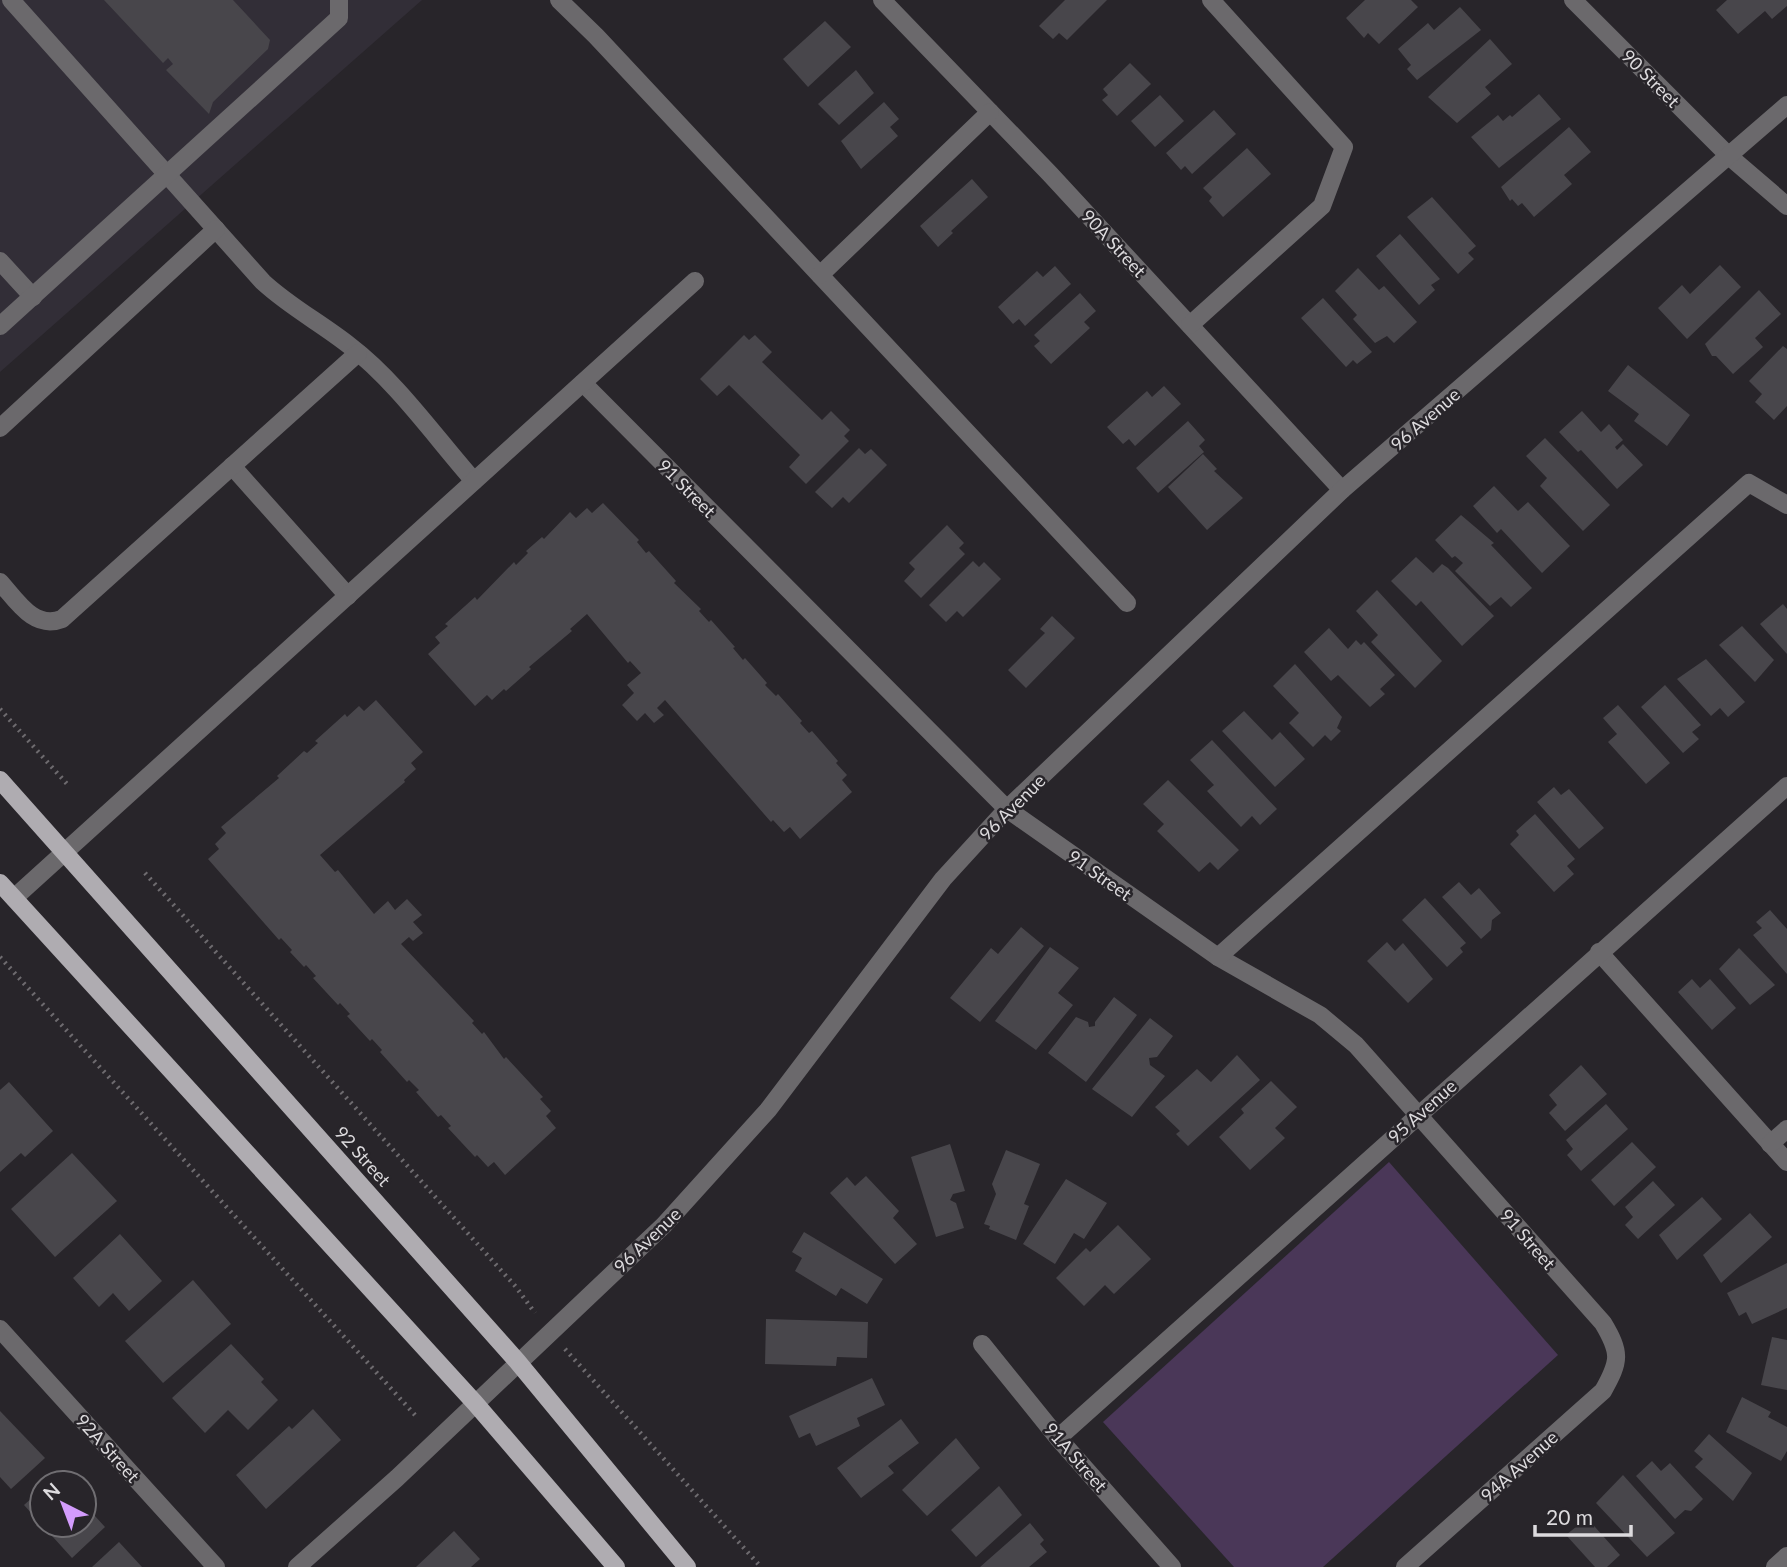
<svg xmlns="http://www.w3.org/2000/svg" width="1787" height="1567" viewBox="0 0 1787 1567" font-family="Lato,sans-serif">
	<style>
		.built { fill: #322e37 }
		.green { fill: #4a3758 }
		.building { fill: #48464b }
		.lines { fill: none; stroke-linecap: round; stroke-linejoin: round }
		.path { stroke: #6e6b6f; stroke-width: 4.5; stroke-dasharray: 2 5; stroke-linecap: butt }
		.minor { stroke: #6b696c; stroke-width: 18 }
		.major { stroke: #afacb1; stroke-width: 18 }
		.labels { text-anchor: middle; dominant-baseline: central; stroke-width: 5; stroke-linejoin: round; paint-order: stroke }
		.street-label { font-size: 18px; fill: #dddbde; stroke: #28252a }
	</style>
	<rect width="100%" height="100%" fill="#28252a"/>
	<path class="built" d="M0 0H422L0 372Z"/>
	<path class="green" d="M1389 1162 1558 1355 1323 1567H1234L1103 1422Z"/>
	<g class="building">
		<path d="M104 0H233L270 40 268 49 213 102 209 114 166 70 173 64 168 58 163 63Z"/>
		<path d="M1065 0H1107L1067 40 1059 33 1053 39 1039 26Z"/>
		<path d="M1365 0H1411L1418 7 1379 44 1368 33 1364 38 1346 18Z"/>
		<path d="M1727 0H1787V6L1772 19 1765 11 1738 34 1716 10Z"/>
		<path d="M1460 7 1481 30 1417 80 1407 69 1411 65 1398 49 1428 23 1434 30Z"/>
		<path d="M825 21 851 47 808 87 783 59Z"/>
		<path d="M1490 39 1512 64 1485 87 1491 94 1457 123 1428 97Z"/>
		<path d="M1130 63 1151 84 1117 116 1102 100 1108 95 1103 89Z"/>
		<path d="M856 70 874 93 839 125 818 104Z"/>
		<path d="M1539 94 1561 119 1499 168 1471 137 1498 115 1503 121 1510 115 1512 117Z"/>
		<path d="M1160 95 1184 121 1155 147 1131 121Z"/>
		<path d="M884 102 899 119 890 127 898 136 861 169 841 141Z"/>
		<path d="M1214 110 1236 134 1192 174 1185 166 1181 170 1166 153Z"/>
		<path d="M1569 127 1591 152 1564 175 1572 184 1534 217 1522 203 1518 206 1512 199 1510 201 1501 187Z"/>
		<path d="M1247 148 1271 174 1223 217 1209 201 1212 197 1203 188Z"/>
		<path d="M972 179 988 197 951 231 953 233 938 247 920 226Z"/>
		<path d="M1432 197 1476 246 1468 253 1474 259 1458 274 1407 217Z"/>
		<path d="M1400 234 1440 279 1431 285 1435 290 1419 305 1376 256Z"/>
		<path d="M1720 265 1741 287 1687 339 1658 308 1682 285 1690 294Z"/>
		<path d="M1055 266 1071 284 1025 326 1019 319 1013 324 998 307 1037 271 1043 277Z"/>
		<path d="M1358 268 1379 290 1384 286 1417 322 1394 343 1387 336 1375 343 1353 319 1357 315 1335 291Z"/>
		<path d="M1759 290 1781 314 1755 338 1763 347 1733 374 1716 356H1712L1705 344Z"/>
		<path d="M1080 293 1096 311 1084 322 1090 328 1051 364 1034 346 1040 341 1034 335Z"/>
		<path d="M1323 298 1372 352 1357 364 1353 360 1346 367 1301 318Z"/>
		<path d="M744 335 749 340 755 335 772 352 762 362 822 420 831 411 850 430 844 436 849 441 806 484 789 467 800 455 729 385 717 396 700 379Z"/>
		<path d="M1783 346 1787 349V406L1774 420 1755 402 1762 394 1749 381Z"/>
		<path d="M1628 365 1690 415 1667 446 1634 421 1639 414 1608 391Z"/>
		<path d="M1164 386 1181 404 1135 446 1129 439 1123 444 1107 427 1147 391 1152 397Z"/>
		<path d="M1582 411 1601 432 1609 424 1623 440 1615 447 1617 450 1623 444 1643 465 1617 489 1581 450 1578 452 1559 432Z"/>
		<path d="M1188 421 1205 440 1199 446 1204 452 1158 493 1136 468Z"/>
		<path d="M1545 438 1610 505 1583 531 1540 486 1547 478 1526 456Z"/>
		<path d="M859 448 865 454 871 449 887 465 849 503 843 497 832 508 815 492Z"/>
		<path d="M1203 454 1217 469 1214 471 1243 498 1207 530 1168 487Z"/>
		<path d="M1494 486 1518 511 1528 502 1570 546 1542 573 1501 529 1497 533 1473 506Z"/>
		<path d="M603 503 639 540 637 542 646 553 649 551 676 581 674 583 701 609 699 611 709 622 711 620 735 647 733 648 743 660 745 658 767 683 765 685 776 696 778 694 802 721 800 723 809 733 812 731 838 761 836 763 847 775 842 780 852 792 800 839 790 827 784 832 773 820 771 822 665 700 657 708 664 715 654 723 645 713 637 721 622 705 634 693 627 685 641 673 630 661 628 663 587 614 570 629 572 631 529 667 531 669 506 691 504 689 492 700 487 695 475 706 428 654 440 643 435 637 448 626 445 624 475 597 477 600 514 562 516 565 528 553 526 551 542 537 544 539 570 512 576 518 587 508 592 513Z"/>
		<path d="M1461 515 1494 543 1491 545 1532 588 1511 607 1501 597 1490 606 1455 571 1463 563 1455 556 1452 558 1435 540Z"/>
		<path d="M947 525 964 543 959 548 965 554 921 598 904 581 915 569 909 563Z"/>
		<path d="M1416 557 1433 573 1442 564 1448 568 1494 616 1462 646 1421 601 1416 606 1391 581Z"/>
		<path d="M973 561 979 567 984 562 1001 579 963 617 957 611 946 622 929 605Z"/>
		<path d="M1377 590 1442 661 1415 688 1371 642 1378 635 1356 611Z"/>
		<path d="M1783 604 1787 609V654L1760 624Z"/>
		<path d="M1052 616 1075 638 1026 688 1008 670 1045 633 1040 629Z"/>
		<path d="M1742 626 1774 660 1755 682 1719 645Z"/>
		<path d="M1329 628 1348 649 1356 640 1361 645 1364 642 1395 675 1380 689 1385 694 1370 707 1338 675 1331 681 1304 652Z"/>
		<path d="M1706 659 1745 702 1728 717 1720 708 1711 716 1677 679Z"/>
		<path d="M1295 664 1342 717 1337 728 1341 731 1331 741 1325 735 1313 747 1289 723 1299 713 1273 686Z"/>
		<path d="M1665 685 1701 725 1692 732 1699 739 1683 753 1641 707Z"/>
		<path d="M376 700 423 752 411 763 416 769 404 780 405 782 320 855 335 872 338 870 374 914 388 901 395 910 407 899 422 915 413 922 423 933 413 941 409 937 401 944 474 1021 472 1023 482 1034 484 1032 504 1059 506 1057 543 1097 540 1099 551 1111 546 1116 556 1128 505 1175 494 1162 488 1167 477 1155 475 1157 448 1128 451 1126 441 1115 438 1117 416 1092 419 1090 409 1080 407 1082 380 1052 382 1050 372 1039 370 1041 347 1016 350 1014 340 1003 338 1005 313 978 316 976 306 965 304 967 290 952 292 950 281 938 279 940 208 859 219 849 215 844 226 833 221 827 279 778 277 776 304 751 307 753 318 743 315 741 345 714 347 717 359 706 364 711Z"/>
		<path d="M1618 705 1670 763 1646 784 1608 742 1617 734 1603 718Z"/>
		<path d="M1244 711 1272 740 1280 732 1305 759 1275 787 1222 731Z"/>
		<path d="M1212 740 1277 809 1260 825 1252 816 1241 827 1207 791 1214 785 1190 760Z"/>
		<path d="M1168 780 1239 850 1218 870 1210 862 1199 872 1157 831 1164 824 1143 804Z"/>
		<path d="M1554 787 1561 795 1569 789 1604 828 1579 849 1537 802Z"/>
		<path d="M1535 814 1575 859 1567 866 1574 874 1554 892 1510 844 1519 835 1516 831Z"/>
		<path d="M1459 882 1471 895 1479 888 1501 913 1492 920 1491 930 1481 939 1442 897Z"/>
		<path d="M1425 898 1466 943 1460 948 1463 952 1447 967 1402 920Z"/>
		<path d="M1770 910 1787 929V974L1753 935 1762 928 1756 922Z"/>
		<path d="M1021 927 1044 946 980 1022 950 998 991 948 998 954Z"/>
		<path d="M1387 942 1395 951 1403 943 1433 979 1408 1003 1367 961Z"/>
		<path d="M1050 947 1079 968 1058 993 1073 1005 1036 1050 995 1021Z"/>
		<path d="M1739 948 1775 985 1750 1005 1719 969Z"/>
		<path d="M1692 979 1700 988 1710 979 1736 1008 1712 1030 1678 992Z"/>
		<path d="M1114 997 1137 1015 1086 1082 1048 1053 1076 1017 1088 1022 1089 1027 1095 1026V1022Z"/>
		<path d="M1150 1018 1173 1036 1157 1057 1149 1058 1150 1065 1165 1076 1132 1117 1092 1089Z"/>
		<path d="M1237 1055 1260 1080 1188 1146 1176 1134 1180 1131 1155 1107 1197 1069 1211 1082Z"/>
		<path d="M1581 1065 1607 1094 1565 1131 1549 1113 1557 1105 1549 1095Z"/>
		<path d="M1271 1081 1297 1107 1275 1128 1285 1138 1250 1170 1219 1137 1244 1113 1241 1109Z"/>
		<path d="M9 1082 53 1131 25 1157 21 1153 0 1172V1090Z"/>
		<path d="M1606 1104 1628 1129 1581 1171 1567 1155 1573 1149 1566 1140Z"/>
		<path d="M1632 1142 1656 1167 1614 1206 1591 1180Z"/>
		<path d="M950 1144 965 1191 953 1194 950 1200 956 1203 964 1228 936 1237 911 1157Z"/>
		<path d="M1006 1150 1040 1164 1024 1204 1029 1206 1016 1240 989 1229 990 1226 984 1224 996 1194 992 1184Z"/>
		<path d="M72 1153 117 1201 55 1257 11 1209Z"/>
		<path d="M866 1176 899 1211 893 1218 917 1244 895 1264 830 1193 847 1177 855 1186Z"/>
		<path d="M1066 1179 1107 1203 1084 1239 1074 1233 1055 1264 1023 1244Z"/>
		<path d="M1653 1181 1675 1205 1638 1239 1625 1225 1633 1217 1625 1207Z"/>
		<path d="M1702 1197 1722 1219 1677 1260 1659 1235Z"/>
		<path d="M1750 1213 1772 1237 1721 1283 1703 1255Z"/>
		<path d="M1118 1225 1151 1259 1114 1294 1105 1285 1084 1306 1056 1278 1086 1248 1090 1252Z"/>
		<path d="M804 1232 883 1279 867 1304 841 1288 836 1296 795 1271 802 1258 792 1252Z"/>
		<path d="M120 1234 162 1281 129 1311 113 1293 99 1307 73 1278Z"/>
		<path d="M1787 1263V1308L1752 1324 1746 1312 1739 1316 1727 1293Z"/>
		<path d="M193 1280 231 1324 163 1383 125 1341Z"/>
		<path d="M766 1319 868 1322 867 1358 837 1357 836 1366 765 1364Z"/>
		<path d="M1772 1337 1787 1340V1390L1761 1385Z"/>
		<path d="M231 1344 264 1379 261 1382 278 1400 248 1430 228 1410 205 1433 172 1398Z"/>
		<path d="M872 1378 885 1405 857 1418 860 1426 816 1446 810 1433 799 1438 789 1416Z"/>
		<path d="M1742 1397 1771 1412 1768 1417 1787 1427V1451L1781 1461 1726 1432Z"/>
		<path d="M313 1409 341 1440 266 1509 236 1475 289 1426 292 1429Z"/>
		<path d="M0 1411 45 1458 11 1489 0 1477Z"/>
		<path d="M901 1419 919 1443 888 1466 894 1473 861 1498 837 1468Z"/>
		<path d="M1709 1434 1752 1473 1733 1501 1695 1467 1703 1459 1694 1451Z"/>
		<path d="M956 1438 980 1468 927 1516 902 1490Z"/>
		<path d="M1652 1461 1661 1471 1670 1463 1703 1499 1691 1511 1685 1510 1675 1519 1636 1476Z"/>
		<path d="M1623 1475 1675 1533 1647 1557 1596 1503Z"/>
		<path d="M999 1486 1022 1515 976 1557 951 1530Z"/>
		<path d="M42 1489V1525H84V1504L105 1527 72 1558 24 1505Z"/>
		<path d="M1587 1518 1620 1555 1607 1567H1595L1566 1535Z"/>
		<path d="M1030 1523 1044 1540 1040 1544 1047 1552 1029 1567H980Z"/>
		<path d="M454 1531 480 1559 471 1567H416Z"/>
		<path d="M119 1542 142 1567H92Z"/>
	</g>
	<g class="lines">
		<g class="path">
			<path d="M0 709 67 784"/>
			<path d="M145 873 516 1287 535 1313"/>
			<path d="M0 957 415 1415"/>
			<path d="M565 1349 761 1567"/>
		</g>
		<g class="minor">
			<path d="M11 0 263 282C290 307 321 323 350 346 396 381 436 438 474 481"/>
			<path d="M559 0 596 36 1127 603"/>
			<path d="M882 0 1050 174 1342 490"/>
			<path d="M1573 0 1730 157 1787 206"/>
			<path d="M0 261 33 297"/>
			<path d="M820 275 990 112"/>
			<path d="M1190 325 1322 206 1344 147 1211 0"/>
			<path d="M0 326 339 18V0"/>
			<path d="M583 383 1007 809 1218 957 1320 1015 1356 1045 1603 1323C1621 1353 1620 1361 1603 1391L1405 1567"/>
			<path d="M0 428 216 229"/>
			<path d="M232 466 348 596"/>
			<path d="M0 582C17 601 34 630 62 619L358 353"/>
			<path d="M14 898 695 281"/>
			<path d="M1599 952 1787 1162"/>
			<path d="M1218 957 1749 483 1787 505"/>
			<path d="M1770 1144 1787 1129"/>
			<path d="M0 1329 216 1567"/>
			<path d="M982 1344 1058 1438 1172 1567"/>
			<path d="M1058 1438 1787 786"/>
			<path d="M297 1567 397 1478 664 1225 768 1110 943 879 1007 809 1342 490 1787 105"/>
			<path d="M1775 1567 1787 1556"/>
		</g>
		<g class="major">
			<path d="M0 780 517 1361 687 1567"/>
			<path d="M0 883 475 1403 616 1567"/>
		</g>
	</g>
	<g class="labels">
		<g class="street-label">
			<text transform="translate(1651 78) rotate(45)">90 Street</text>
			<text transform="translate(1114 243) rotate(47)">90A Street</text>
			<text transform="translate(1425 419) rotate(-41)">96 Avenue</text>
			<text transform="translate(687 488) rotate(45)">91 Street</text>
			<text transform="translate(1012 807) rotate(-45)">96 Avenue</text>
			<text transform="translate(1100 875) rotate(35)">91 Street</text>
			<text transform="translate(1422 1111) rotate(-42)">95 Avenue</text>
			<text transform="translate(363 1156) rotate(48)">92 Street</text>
			<text transform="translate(1528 1239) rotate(49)">91 Street</text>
			<text transform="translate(647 1240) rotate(-44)">96 Avenue</text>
			<text transform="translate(108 1448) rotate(48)">92A Street</text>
			<text transform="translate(1076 1457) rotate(49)">91A Street</text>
			<text transform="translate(1519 1466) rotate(-42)">94A Avenue</text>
		</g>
	</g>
	<g transform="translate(63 1504) rotate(318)"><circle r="33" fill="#28252a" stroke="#706e72" stroke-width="2"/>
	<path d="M0-5L12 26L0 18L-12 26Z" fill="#d39cfc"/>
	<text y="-10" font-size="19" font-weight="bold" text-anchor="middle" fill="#dddbde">N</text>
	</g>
	<path d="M1535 1525v10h96v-10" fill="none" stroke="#dddbde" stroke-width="3.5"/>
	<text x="1546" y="1525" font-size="21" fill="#dddbde" stroke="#28252a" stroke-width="5" paint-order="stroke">20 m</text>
</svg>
